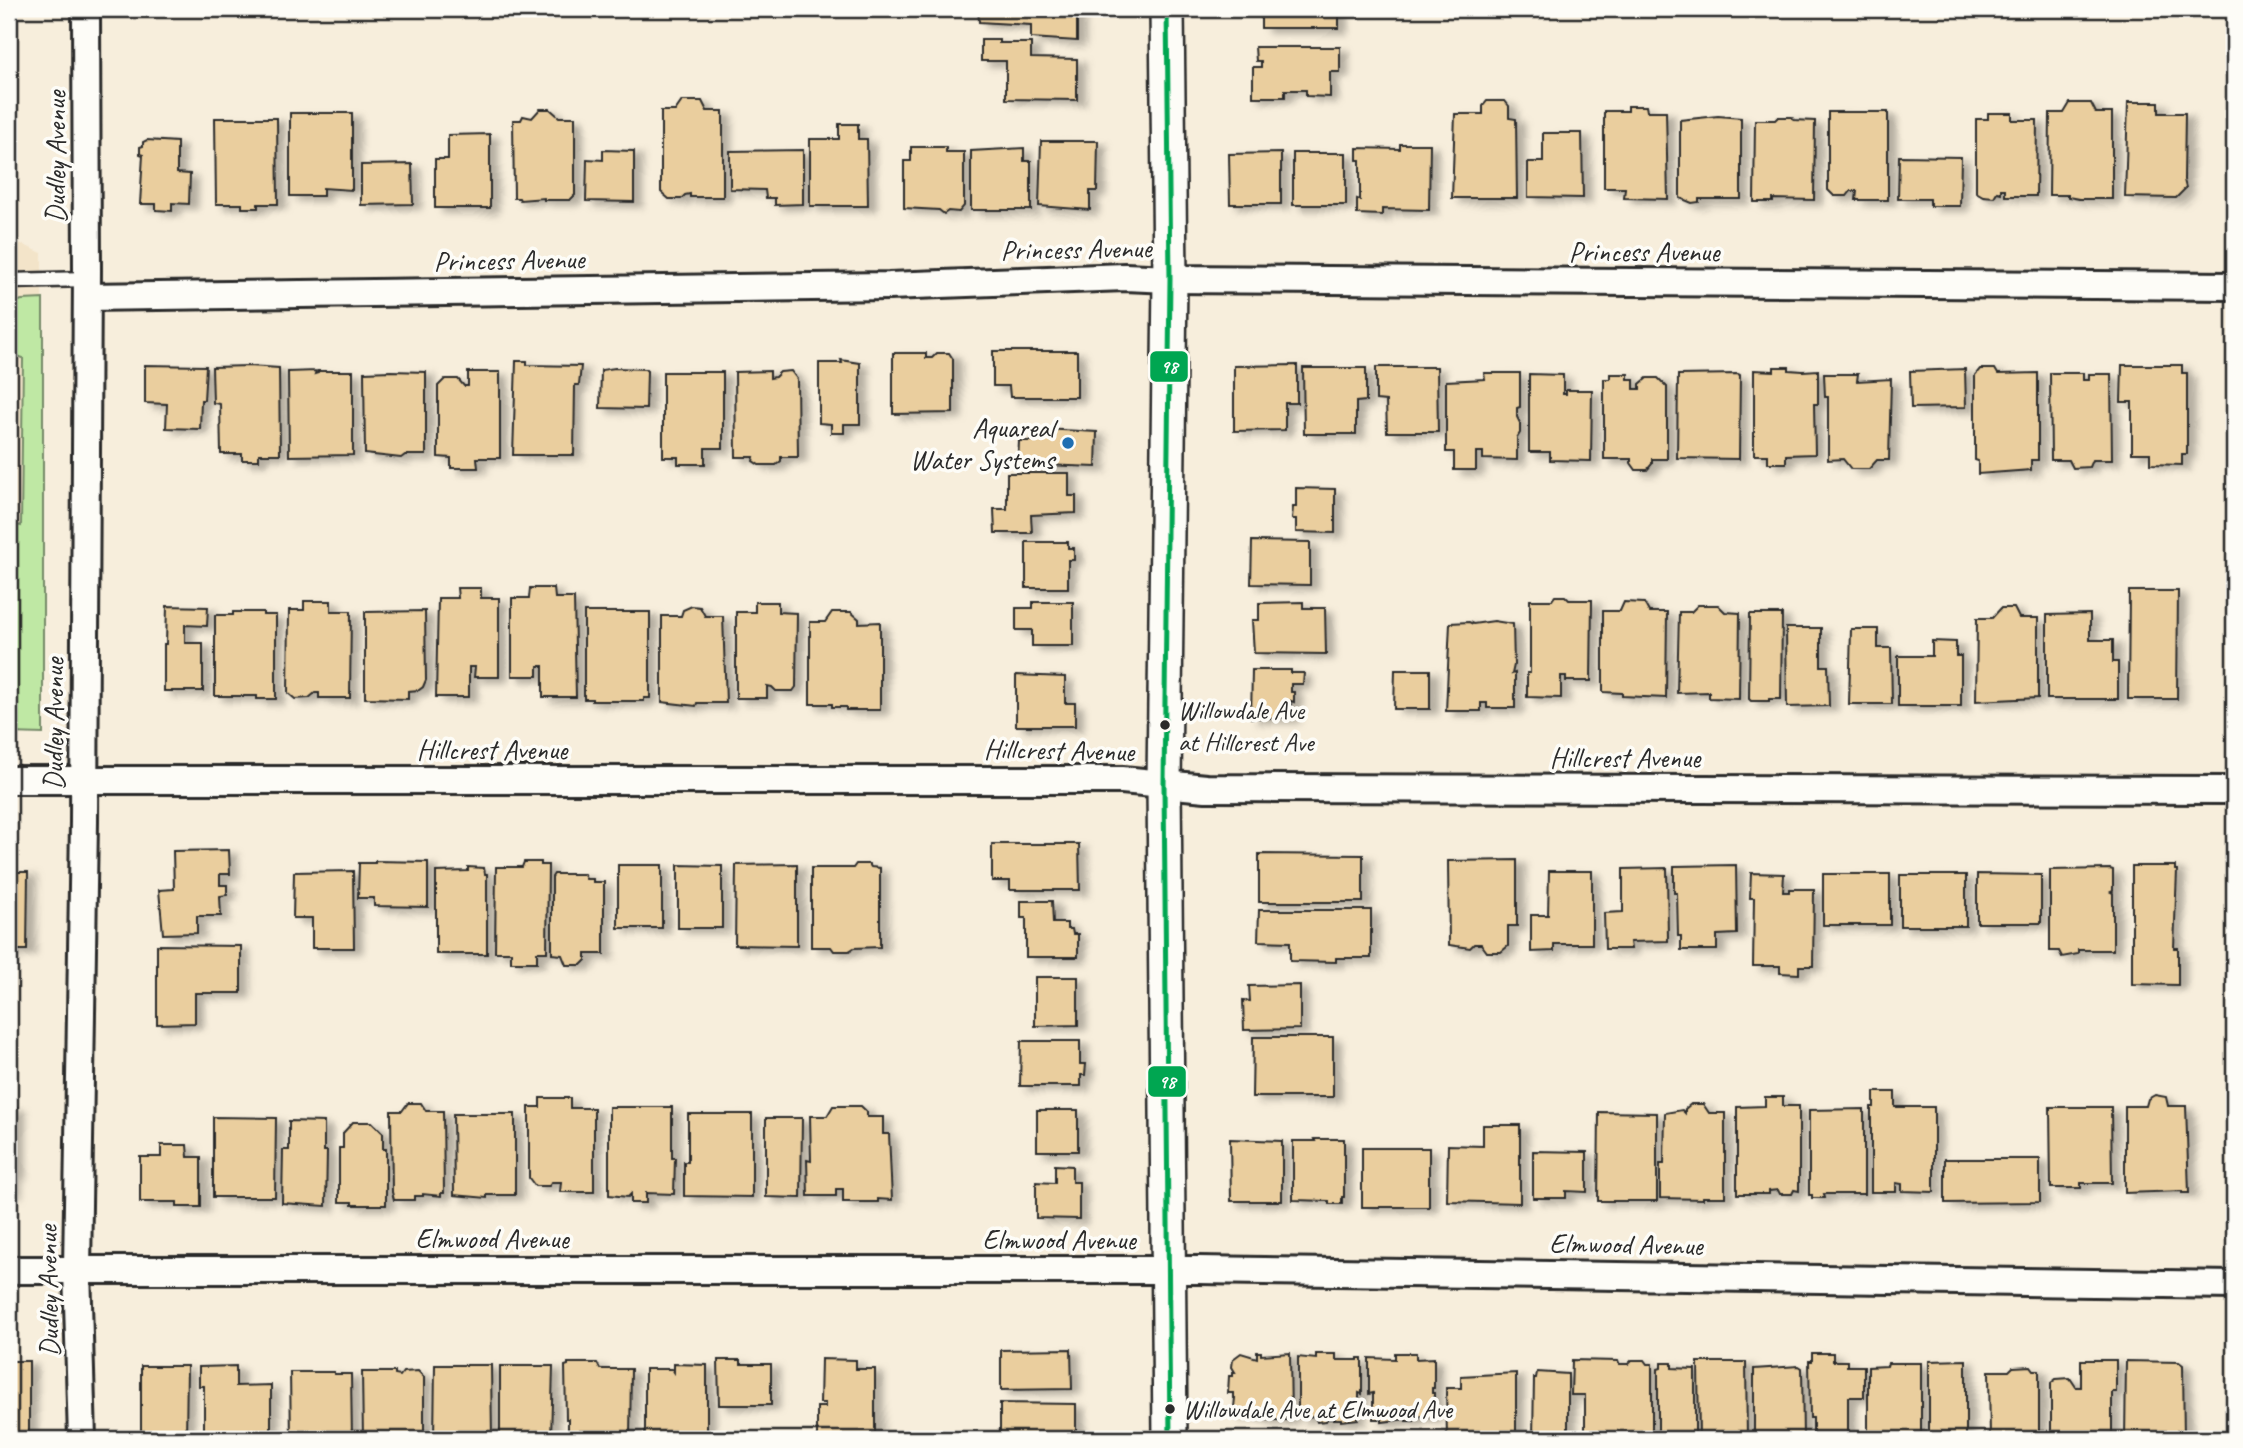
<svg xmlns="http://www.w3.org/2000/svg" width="2243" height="1448" viewBox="0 0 2243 1448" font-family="Caveat,sans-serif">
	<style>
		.built { fill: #f3e4c9 }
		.green { fill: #bfe8a4; stroke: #758a68; stroke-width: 2 }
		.building { fill: #eace9e; stroke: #2b2b2b; stroke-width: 2; filter: url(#shadow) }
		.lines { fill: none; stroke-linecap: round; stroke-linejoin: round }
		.service-casing { stroke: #2b2b2b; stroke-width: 19 }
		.minor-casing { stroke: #2b2b2b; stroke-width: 32 }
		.tertiary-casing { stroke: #2b2b2b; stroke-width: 38 }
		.service { stroke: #fdfcf7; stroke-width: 14 }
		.minor { stroke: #fdfcf7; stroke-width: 26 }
		.tertiary { stroke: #fdfcf7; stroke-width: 33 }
		.bus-1-casing { stroke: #fdfcf7; stroke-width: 10 }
		.bus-1 { stroke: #00a651; stroke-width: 5 }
		.poi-dot { fill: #1f6fb2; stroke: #fdfcf7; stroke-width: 2.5 }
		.bus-dot { fill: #2b2b2b; stroke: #fdfcf7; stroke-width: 2.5 }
		.labels { text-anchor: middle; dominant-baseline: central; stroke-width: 7; stroke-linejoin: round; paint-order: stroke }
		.bus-label { font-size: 26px; fill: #2b2b2b; stroke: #fdfcf7; text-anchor: start }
		.street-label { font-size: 28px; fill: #2b2b2b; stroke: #fdfcf7 }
		.poi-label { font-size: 28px; fill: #2b2b2b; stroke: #fdfcf7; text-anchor: end }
		.line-badge { stroke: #fdfcf7; stroke-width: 2.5 }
		.badge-label { font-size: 19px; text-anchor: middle; font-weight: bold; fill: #fff }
	</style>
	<defs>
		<filter id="shadow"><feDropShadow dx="8" dy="4.5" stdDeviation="3.5" flood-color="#0004"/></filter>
	</defs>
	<rect width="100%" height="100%" fill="#f7eedc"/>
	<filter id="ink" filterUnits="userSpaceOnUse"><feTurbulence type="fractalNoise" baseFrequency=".0143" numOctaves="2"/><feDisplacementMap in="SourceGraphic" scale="14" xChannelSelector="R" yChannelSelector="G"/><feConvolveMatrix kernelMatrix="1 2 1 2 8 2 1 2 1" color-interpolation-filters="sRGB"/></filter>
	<g filter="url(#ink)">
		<path class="built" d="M9 9H19V243L42 253 43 734 9 733Z"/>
		<path class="green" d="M43 299V734L9 733V523L21 526 23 358 9 353V304L22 300Z"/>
		<g class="building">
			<path d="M978 9H1077V41L1031 38V25L979 22Z"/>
			<rect x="1261" y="9" width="78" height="19"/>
			<path d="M981 40H999V43H1031V58L1077 59V100L1006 99V61H981Z"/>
			<path d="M1255 47H1340V72H1330V97L1306 96V90H1285V97H1253V67H1261V61H1256Z"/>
			<path d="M682 101H702L707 111H723V197H690V194L685 195 681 199H669L661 192V111H675Z"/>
			<path d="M1487 101H1505L1509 106V118L1516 119 1517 198H1452L1455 114H1483V106Z"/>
			<path d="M2128 102H2159V113H2185L2184 180 2186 188 2176 198 2125 197Z"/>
			<path d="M2070 103H2091L2096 113H2112V199H2079L2068 197V195H2049L2050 113H2064Z"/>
			<path d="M1628 106H1646L1647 111H1666L1668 199 1624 198 1625 188H1604V111H1628Z"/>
			<path d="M540 109H550L559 117H575V195L570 200H544V198L520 200 519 198H514L513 120H521L523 116 532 118Z"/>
			<path d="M1828 112H1888V200H1856L1857 191H1851L1847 196H1834L1828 190Z"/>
			<path d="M290 113H352V190L323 188V196H290Z"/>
			<path d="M1988 113H2012V120H2037L2036 196H2005V189H2001V193L1997 192 1994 197 1983 196 1976 192V119H1988Z"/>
			<path d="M1718 116 1741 118V199H1699V202L1692 203 1680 198V120Z"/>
			<path d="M1778 117H1792L1794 120 1815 121 1814 200 1773 199V202H1754L1755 120H1775Z"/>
			<path d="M215 118H277L278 204H258V208H242V204H216Z"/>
			<path d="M839 124H858V139H867L868 206H810V139H839Z"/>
			<path d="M1543 133H1582L1583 198 1528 197V162H1543Z"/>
			<path d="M490 134V208H435V159H448V135Z"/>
			<path d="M147 140 177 142V173L190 174 189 204 172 203V211L156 210V204H140L143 155 140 154V147L143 146V142Z"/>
			<path d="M1041 141H1098L1097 191H1090V210L1039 206Z"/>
			<path d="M1400 144H1430L1429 210 1382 209V215L1357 214V199L1360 200V160H1357V148L1400 149Z"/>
			<path d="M911 147H946V152H964V206L959 212 948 211 944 214 939 210 904 208V161H911Z"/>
			<path d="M1024 148V161H1031V210H971V151Z"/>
			<path d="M603 150 634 151V202L586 201 587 159 603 160Z"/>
			<path d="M803 150V204L775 205V198H766L765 190 730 189V151Z"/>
			<path d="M1281 153V204H1230L1229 154Z"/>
			<rect x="1293" y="153" width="53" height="52"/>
			<path d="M1899 156 1961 157 1960 206H1930V199H1898Z"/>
			<path d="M412 164 413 204 361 205V165Z"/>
			<path d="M993 351H1077V397H1010L1009 386H993Z"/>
			<path d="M893 353H926V358H932L937 353H949L953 359V413L893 414Z"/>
			<path d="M841 360 860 363V424H844V433H831V424L819 423V363H842Z"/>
			<path d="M516 361H527V365L581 366 579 385H575L574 455H513Z"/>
			<path d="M145 365 206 366 204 400H201L200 429 166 428 167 404 145 403Z"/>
			<path d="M1297 365V403H1285V430L1234 431V366Z"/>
			<path d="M2122 365H2182V373H2187V454H2182V465L2150 464V453H2132V402H2121Z"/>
			<path d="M249 366 279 368 280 454H259V460H242V454H221L220 404 213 403 212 367Z"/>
			<path d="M1376 367H1437L1438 432H1387L1386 401 1376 400Z"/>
			<path d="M1774 367H1789V370L1803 371 1818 370V404H1814L1815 454 1786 455V463H1768V455H1754V370L1774 371Z"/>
			<path d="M615 368 645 369 647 371 646 409 600 408 601 370Z"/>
			<path d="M1303 368H1366V401L1356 402V434H1304Z"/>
			<path d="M1965 369 1966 407 1911 408 1910 371Z"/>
			<path d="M1980 369H1995L1998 374 2038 373V460H2031V470L1978 474V461L1975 460V375Z"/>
			<path d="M316 371 315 374 318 373V371H353V455L289 456 288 372Z"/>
			<path d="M391 371 426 372V455H405L401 458 365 454 364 372Z"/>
			<path d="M770 371V378L775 377 780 372 791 371 797 379 798 457H781V461L776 465H759L753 461 754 457H736L735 372Z"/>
			<path d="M468 372H500V458H477L478 468H451V458L438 457V386L445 379H458L464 386H468Z"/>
			<path d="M663 372H723V448H705V464H678V457H663Z"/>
			<path d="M1484 373H1520V407L1517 408V417L1520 423V433L1517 438V460L1483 459V452H1476V470H1454V452H1446V381L1485 379Z"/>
			<path d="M2050 373H2083V380H2089V374H2111L2112 460H2092L2089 467 2073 468 2069 460H2051Z"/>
			<path d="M1529 374 1563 375V394H1566V390H1592L1591 461 1550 460V452H1529Z"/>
			<path d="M1610 374H1628V379H1634V389H1640V384L1647 378H1658L1667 387V459H1652V464L1647 470H1636L1631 463V459H1604V379H1610Z"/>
			<path d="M1738 374 1740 375 1739 459 1677 458 1678 375Z"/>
			<path d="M1824 374H1858L1857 381 1891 379 1889 460H1877L1869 469H1851L1843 459 1828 460V397H1825Z"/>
			<path d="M1044 429 1097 432 1096 467 1018 464 1019 441H1033V438H1044Z"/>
			<path d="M1007 473H1069V496H1076V513L1031 515 1032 533H995L994 509H1007Z"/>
			<path d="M1296 488 1335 489V533L1296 532V519H1292L1293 507H1296Z"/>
			<path d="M1252 541 1310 542V585L1251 584Z"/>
			<path d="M1026 542H1068V548H1074V560H1068V588H1026Z"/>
			<path d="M457 588H481V598H499V677H474L475 667H469V697H436L438 598H458Z"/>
			<path d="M530 588H554L555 598H574L576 697H543V666H538V676H512V598H529Z"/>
			<path d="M2129 591H2178L2177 699H2128Z"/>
			<path d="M1555 596H1565L1569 600H1592L1591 681H1566V676H1561V698L1527 697V673H1530V600H1552Z"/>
			<path d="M304 601H331V611H351L350 698H319V693H315L309 698 295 699 288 693 289 610H304Z"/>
			<path d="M755 602H778V612L797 613 796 687 793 691H776L772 687 767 686V698H736V612H755Z"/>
			<path d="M1033 602H1073V646H1032V630H1016V608H1033Z"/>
			<path d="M1303 602V608H1325L1326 654 1254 653 1252 620H1259V603Z"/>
			<path d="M1624 602 1644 603 1649 612H1667L1666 698 1622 696V693L1603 692V611H1620Z"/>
			<path d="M1698 605H1718L1725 612 1740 613 1739 699 1709 698V692L1677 693 1679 612H1691Z"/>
			<path d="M167 606 208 607 207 626 185 625V643H203V691H164V644H166Z"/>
			<path d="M692 606 700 607 705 616H723L726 703H697L696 706 662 702V616H681L683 610Z"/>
			<path d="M2001 608H2014L2019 618H2038V698L1976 701 1977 618H1992Z"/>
			<path d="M425 611 426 680 423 687 419 690 408 691V699L365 698V612Z"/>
			<path d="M233 612H263V615H276V699H257V696H215V615H233Z"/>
			<path d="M584 612H650V698H644V701H592V699H584Z"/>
			<path d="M832 612H851L859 619V623L880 622V710H846V707H832V704H810V622H825Z"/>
			<path d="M1750 614H1782L1781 699H1769V701H1751L1749 699Z"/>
			<path d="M2090 614V640H2113V662H2118V699H2047V615Z"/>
			<path d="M1494 621 1513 624 1514 665 1512 674 1515 673V708H1487V703H1481V711H1446L1450 623 1469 622 1473 624Z"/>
			<path d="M1786 628H1821V666H1828L1829 706 1787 707Z"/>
			<path d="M1851 629H1878V648H1891L1892 704H1849Z"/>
			<path d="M1932 641 1956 642V656H1961V706H1898V656H1932Z"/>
			<path d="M1252 670H1291V673H1304L1303 684H1291V692H1294V702L1291 701V718H1251Z"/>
			<path d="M1395 670H1430V709H1394Z"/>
			<path d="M1016 675 1065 677V703H1075V726H1016Z"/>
			<path d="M992 844H1079L1080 890H1010V881H992Z"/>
			<path d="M229 850 230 874H220V885H227V895L220 896 221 916H197V933L163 934 159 890 174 889 173 851Z"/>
			<path d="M1259 854 1363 855V902H1259Z"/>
			<path d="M1517 860V926H1508V946L1501 952H1487L1481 944H1474L1470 948 1449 945 1448 861Z"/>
			<path d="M375 861 428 862V907L374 906V898H358L359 863H375Z"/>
			<path d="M524 862H541V865H548L547 952H537V962H511V952H495L496 867H522Z"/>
			<path d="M797 864V946L735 945 736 865Z"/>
			<path d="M856 864H869L871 867 880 868V947L854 948 849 951H834L831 947H811V868H853Z"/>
			<rect x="618" y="865" width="44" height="63"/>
			<path d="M678 865 722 866V928H678Z"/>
			<path d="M1736 865 1737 934 1717 935V950H1681V936H1678L1677 893H1674V866Z"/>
			<path d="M2132 866H2175V870H2177L2174 948H2178V985L2132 984Z"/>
			<path d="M468 867 484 868 485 874H487V954H436V872L468 871Z"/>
			<path d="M1667 868 1668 941 1630 942 1631 949H1605L1604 913 1623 912V869Z"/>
			<path d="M2110 869 2113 870V891L2111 892 2113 893V950H2078V954L2062 957 2059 951H2050V870Z"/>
			<path d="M353 871 354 948H312V918H293L294 872Z"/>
			<path d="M1549 871H1592V944H1554V951L1531 952V915H1548Z"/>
			<path d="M9 872H28L27 950H11L9 958Z"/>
			<path d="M1751 873 1784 874 1783 892H1789V889H1814L1813 966H1799V974L1780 973V966H1753L1754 898H1750Z"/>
			<path d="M554 874H584L586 879H593V882H604V954H586V960L581 965H566L562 955 552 954V877Z"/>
			<rect x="1823" y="874" width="67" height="51"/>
			<path d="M1977 874 2041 875V923H1977Z"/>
			<rect x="1900" y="875" width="66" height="51"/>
			<path d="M1021 901H1052L1053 923H1067V929H1072L1073 934H1078V957H1026V918H1021Z"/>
			<path d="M1259 910H1371V958H1336V962L1290 961V942L1258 941Z"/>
			<path d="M157 945 241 946V993H195V1023L157 1024Z"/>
			<path d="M1035 977H1078V1025L1035 1026Z"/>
			<path d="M1300 985V1029L1244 1030 1243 1000 1250 1001 1249 986Z"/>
			<path d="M1253 1037H1333V1097H1252Z"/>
			<path d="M1021 1041H1080V1064H1086L1085 1075H1081V1086H1020Z"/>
			<path d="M1874 1092H1895V1107H1934V1192L1902 1191V1184L1896 1183V1192H1871V1107H1874Z"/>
			<path d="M2155 1095 2166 1097 2168 1106H2186L2189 1193H2182V1191L2125 1193V1106H2146L2148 1099Z"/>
			<path d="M1765 1097H1783V1106H1799V1191L1794 1190 1792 1194H1780L1778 1190 1769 1191V1194H1737V1107L1765 1106Z"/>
			<path d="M540 1098H570V1108H594V1192H560L561 1182H552L549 1186H535L529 1178V1107H540Z"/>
			<path d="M408 1103H421L426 1111H443L444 1193H441V1196L423 1194V1196H414V1200H394L392 1192 391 1111H402Z"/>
			<path d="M1691 1104H1703L1709 1113H1725V1197H1703V1199L1660 1198V1164H1664L1665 1113 1682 1110 1685 1113V1109Z"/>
			<path d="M833 1106H861L867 1112V1117H883V1134H889L892 1200 878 1199V1202H843V1189H836V1196H808L807 1160 811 1161 810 1116H827Z"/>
			<path d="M9 1107H17V1174H13V1192H9Z"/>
			<path d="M609 1107H672V1158H675L674 1194 646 1193V1203H631V1194L628 1197 609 1195Z"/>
			<path d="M2050 1107H2111L2112 1183H2081V1188H2051Z"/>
			<path d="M1864 1109V1194H1824L1825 1198H1812V1195H1809V1110Z"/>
			<rect x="1037" y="1110" width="41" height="41"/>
			<path d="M1599 1112 1657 1113V1201H1598Z"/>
			<path d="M453 1114H515V1195H487V1198L454 1195Z"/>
			<path d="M688 1114H752V1197L684 1196V1162H688Z"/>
			<path d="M213 1117 276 1118 275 1197H213Z"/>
			<path d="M766 1118H802L801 1198 766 1197Z"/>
			<path d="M289 1121 324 1122V1151H327L326 1206 282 1203 283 1150H289Z"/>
			<path d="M353 1122H372L383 1133V1149H386V1205H352V1202H339V1148H343V1133Z"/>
			<path d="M1483 1125H1520V1203L1447 1201 1448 1145 1483 1146Z"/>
			<path d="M1230 1139 1282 1141V1201H1231Z"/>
			<path d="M1314 1139H1344V1197H1342V1204H1329V1201L1293 1200V1141H1315Z"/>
			<path d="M161 1145H187L188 1157H201V1207H177V1202H140V1157H161Z"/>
			<rect x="1362" y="1148" width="67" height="59"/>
			<path d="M1533 1151 1587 1152V1192L1566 1191V1198H1533Z"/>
			<path d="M1945 1159H2040V1202L1945 1203Z"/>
			<path d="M1055 1165 1072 1166V1182H1079V1219L1036 1218V1182L1055 1183Z"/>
			<path d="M1071 1349 1072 1389 1001 1390V1350Z"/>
			<path d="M1257 1352H1261V1355L1290 1353 1291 1418H1286V1420H1262L1257 1416 1241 1415 1233 1416 1235 1398H1233V1393H1228L1229 1376H1233V1372H1235L1232 1367 1233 1359 1241 1353 1257 1358Z"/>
			<path d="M1395 1353H1416V1359L1434 1358V1388H1432V1393H1434V1418L1418 1416 1414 1418V1421H1406V1419L1382 1422V1419H1373V1393L1369 1394V1358L1395 1359Z"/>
			<path d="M1812 1353H1833V1361H1847V1366H1864V1397H1848V1439H1813V1418H1810L1809 1361H1812Z"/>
			<path d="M1316 1354H1336V1360H1358V1358H1362V1394L1359 1393V1405H1357L1358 1419 1341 1421V1419H1327L1326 1421 1317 1422 1315 1416 1298 1418V1357L1316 1359Z"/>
			<path d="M9 1358 11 1361H29V1439H9Z"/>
			<path d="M821 1359 856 1360V1369H875V1439H817V1407H825V1403H820Z"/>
			<path d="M718 1360H741V1364H771V1405H719Z"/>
			<path d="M1572 1360 1618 1361 1619 1364H1628L1632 1360H1644L1647 1364H1652V1439H1585V1395H1571Z"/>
			<path d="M1966 1360V1439H1929V1361Z"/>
			<path d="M2081 1360H2116V1392H2112V1439H2051V1383L2056 1379 2070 1378 2076 1387H2081Z"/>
			<path d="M2126 1361 2179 1362 2183 1365 2184 1439H2125Z"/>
			<path d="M1698 1362H1746L1747 1439H1699Z"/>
			<path d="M568 1363H597L600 1369H631L630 1439H568V1419H566L565 1366 568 1365Z"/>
			<path d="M1661 1363H1672V1368L1695 1369V1439H1658V1369L1661 1368Z"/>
			<path d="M1888 1363H1921V1435H1907V1439H1868V1367L1887 1366Z"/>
			<path d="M674 1364 707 1365V1439H645V1369H672L674 1372Z"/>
			<path d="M435 1365H491L492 1439H434Z"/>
			<path d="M141 1366H187L186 1439H141Z"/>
			<path d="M236 1366V1386L271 1385V1439H204V1386H199V1367Z"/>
			<path d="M500 1366H553L551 1439H500Z"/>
			<path d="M1799 1366 1802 1368 1803 1439H1754V1369Z"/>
			<path d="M2031 1366 2034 1370H2039V1439H1990L1989 1371H2009L2013 1367Z"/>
			<path d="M418 1371 424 1377V1439H363L362 1372H395V1375L400 1376 403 1372Z"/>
			<path d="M290 1372H334V1374H351L352 1439H291Z"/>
			<path d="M1537 1372 1568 1374V1439L1533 1438 1534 1378H1536Z"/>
			<path d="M1516 1373V1439H1447L1446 1388H1461V1376Z"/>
			<path d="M1000 1403 1076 1404V1439H1000Z"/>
		</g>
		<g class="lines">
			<defs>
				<path id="service" d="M9 281 87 279"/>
				<g id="minor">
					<path d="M87 297 889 286 1125 277 1170 279 2234 286"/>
					<path d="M9 780H1122L1206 788 2234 790"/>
					<path d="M9 1270H1199L2234 1285"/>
					<path d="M82 1439 77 1269 84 822 87 270 86 9"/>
				</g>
				<path id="tertiary" d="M1167 9 1170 279 1164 784 1170 1439"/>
			</defs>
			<use href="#service" class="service-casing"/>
			<use href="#minor" class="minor-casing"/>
			<use href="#tertiary" class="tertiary-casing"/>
			<use href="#service" class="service"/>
			<use href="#minor" class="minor"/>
			<use href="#tertiary" class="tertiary"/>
			<defs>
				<path id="bus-1" d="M1167 9 1170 279 1164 784 1170 1439"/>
			</defs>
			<use href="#bus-1" class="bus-1-casing"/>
			<use href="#bus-1" class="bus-1"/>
		</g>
	</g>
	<circle class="poi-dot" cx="1068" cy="443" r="7"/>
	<g class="bus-dot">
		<circle cx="1165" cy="725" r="6"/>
		<circle cx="1170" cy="1409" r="6"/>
	</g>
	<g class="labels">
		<g class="bus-label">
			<text x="1178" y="710">Willowdale Ave<tspan x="1178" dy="32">at Hillcrest Ave</tspan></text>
			<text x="1183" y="1409">Willowdale Ave at Elmwood Ave</text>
		</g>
		<g class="street-label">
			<text transform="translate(55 157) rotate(-90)">Dudley Avenue</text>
			<text transform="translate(1076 249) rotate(-1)">Princess Avenue</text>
			<text x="1644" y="251">Princess Avenue</text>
			<text transform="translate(509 260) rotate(-1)">Princess Avenue</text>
			<text transform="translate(53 724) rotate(-90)">Dudley Avenue</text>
			<text x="492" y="749">Hillcrest Avenue</text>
			<text transform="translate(1059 750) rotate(1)">Hillcrest Avenue</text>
			<text x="1625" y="757">Hillcrest Avenue</text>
			<text x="492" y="1238">Elmwood Avenue</text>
			<text x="1059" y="1239">Elmwood Avenue</text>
			<text transform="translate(1626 1244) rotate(1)">Elmwood Avenue</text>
			<text transform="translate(48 1291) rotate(-91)">Dudley Avenue</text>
		</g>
		<g class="poi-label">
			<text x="1054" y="427">Aquareal<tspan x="1054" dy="32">Water Systems</tspan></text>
		</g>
	</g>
	<g class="line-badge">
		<rect x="1149" y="350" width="40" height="33" rx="7" fill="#00a651"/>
		<rect x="1147" y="1065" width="40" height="33" rx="7" fill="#00a651"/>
	</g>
	<g class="badge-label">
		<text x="1169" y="373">98</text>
		<text x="1167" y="1088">98</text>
	</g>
	<rect width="2243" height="1448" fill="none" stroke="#fdfcf7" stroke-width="35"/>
	<rect x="18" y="18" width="2208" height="1413" fill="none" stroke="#2b2b2b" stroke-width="2.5" filter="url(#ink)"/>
</svg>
